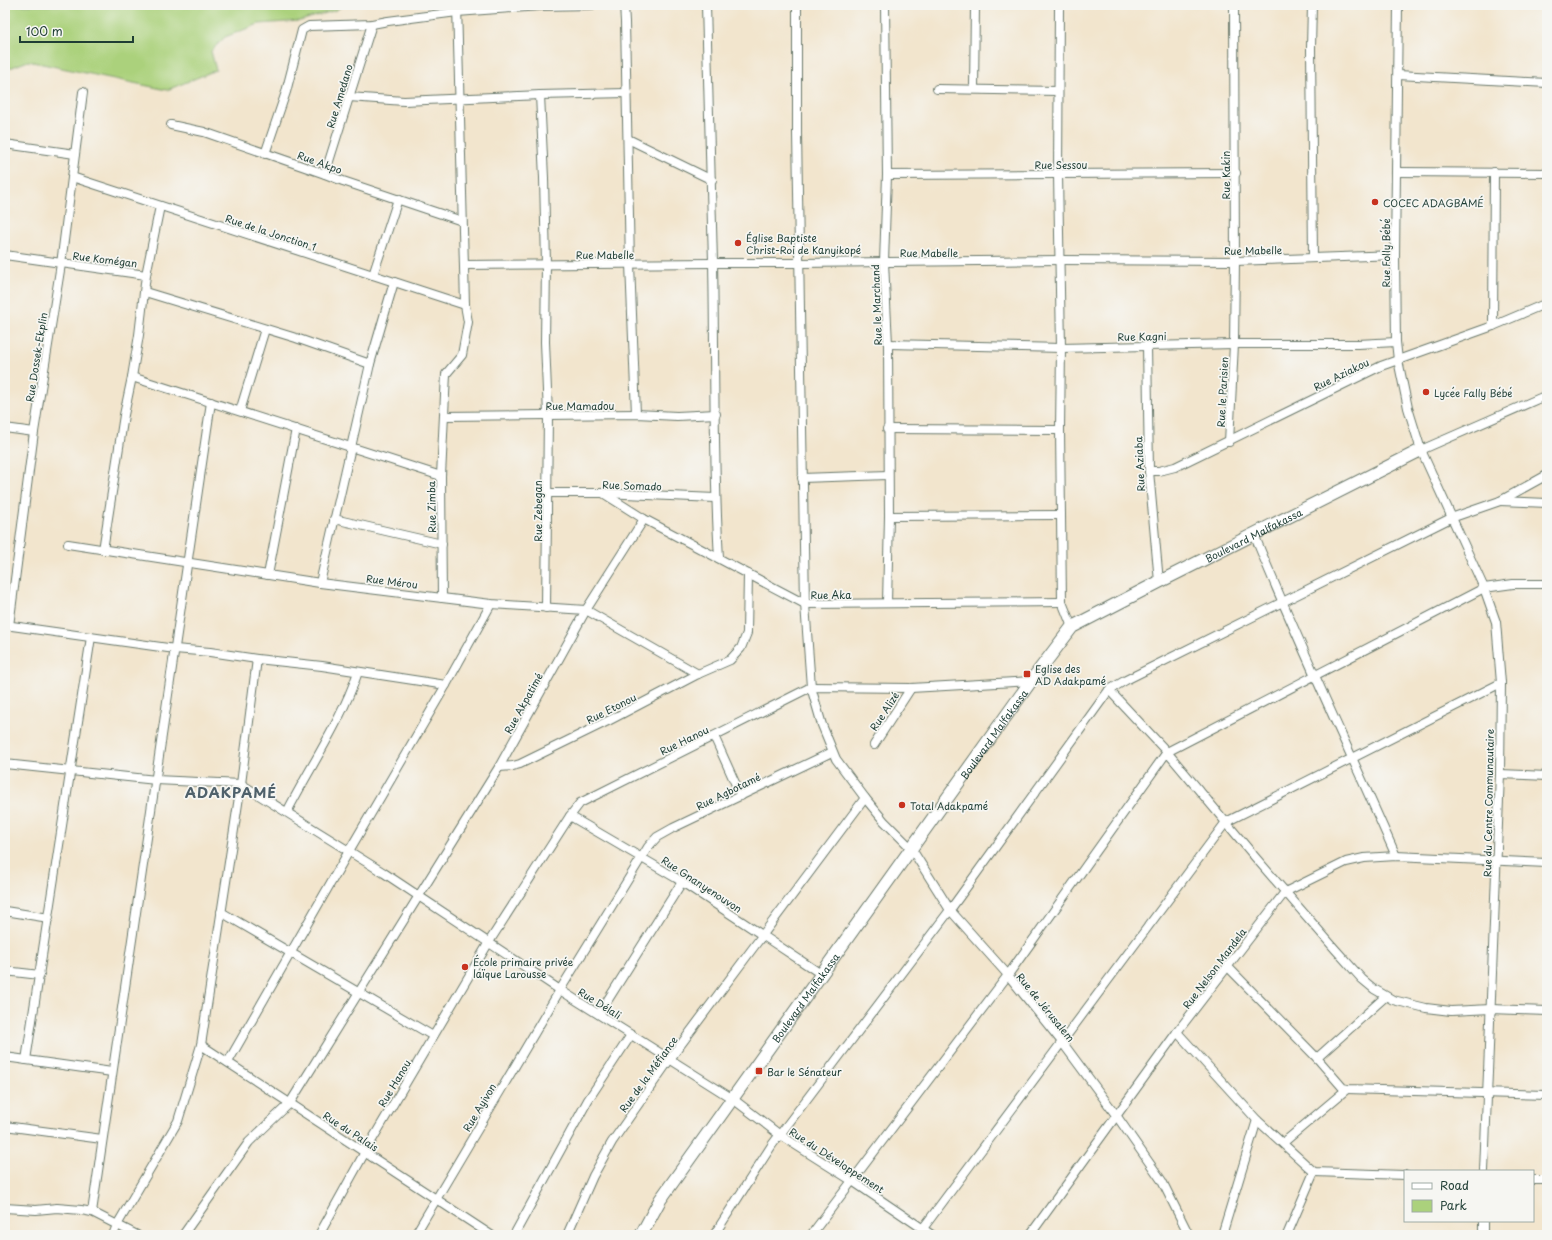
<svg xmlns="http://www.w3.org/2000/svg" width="1552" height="1240" viewBox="0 0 1552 1240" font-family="'Playpen Sans',sans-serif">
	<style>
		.green { fill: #abd17c; stroke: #658758 }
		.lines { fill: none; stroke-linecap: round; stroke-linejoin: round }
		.street-casing { stroke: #69786a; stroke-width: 10 }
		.secondary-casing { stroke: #69786a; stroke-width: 14 }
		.street { stroke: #fff; stroke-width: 8 }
		.secondary { stroke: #fff; stroke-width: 12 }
		.poi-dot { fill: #c8321e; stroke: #f6f6f2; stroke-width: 1.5 }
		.labels { text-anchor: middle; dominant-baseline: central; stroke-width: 3.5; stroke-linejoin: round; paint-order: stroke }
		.street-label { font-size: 10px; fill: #1f3d34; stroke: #f6f6f2 }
		.poi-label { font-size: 10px; fill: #1f3d34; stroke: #f6f6f2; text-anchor: start }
		.district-label { font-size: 14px; font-weight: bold; letter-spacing: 1px; fill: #4f616b; stroke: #f6f6f2 }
	</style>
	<rect width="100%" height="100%" fill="#f6f6f2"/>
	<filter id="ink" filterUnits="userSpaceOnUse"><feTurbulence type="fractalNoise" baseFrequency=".025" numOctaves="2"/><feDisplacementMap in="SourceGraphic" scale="8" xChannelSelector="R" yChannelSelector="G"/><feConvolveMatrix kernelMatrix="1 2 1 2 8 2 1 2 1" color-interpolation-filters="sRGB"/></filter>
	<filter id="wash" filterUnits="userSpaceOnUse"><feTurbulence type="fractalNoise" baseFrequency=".012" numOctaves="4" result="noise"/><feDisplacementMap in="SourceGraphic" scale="16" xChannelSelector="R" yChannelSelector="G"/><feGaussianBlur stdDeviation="0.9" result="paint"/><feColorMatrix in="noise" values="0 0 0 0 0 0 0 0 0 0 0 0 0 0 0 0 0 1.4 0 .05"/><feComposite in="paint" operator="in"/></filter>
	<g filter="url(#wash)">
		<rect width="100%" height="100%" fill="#f2e5cd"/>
		<path class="green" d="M5 5H344L336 10 300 21 259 24 225 37 211 51 216 70 167 90 28 61 5 70Z"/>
	</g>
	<g filter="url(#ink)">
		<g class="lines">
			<defs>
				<g id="street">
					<path d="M624 5 625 22 630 264 636 414"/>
					<path d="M706 5C708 91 711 176 713 262 715 361 713 460 719 558"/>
					<path d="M797 5V133L805 604 811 687 822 725 836 759 865 798 884 821 911 848 950 910 1008 975 1062 1042 1116 1115 1162 1181 1189 1235"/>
					<path d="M885 5 887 175 884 262 888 344 889 516 887 603"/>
					<path d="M1059 5 1058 174 1061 348 1060 430 1062 602 1072 627"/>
					<path d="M1312 5 1311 48 1313 258"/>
					<path d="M1398 5 1395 255 1396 342 1398 360 1408 408 1421 450 1484 588 1496 622 1501 683 1500 774 1484 1171"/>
					<path d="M1398 75 1547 83"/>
					<path d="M937 89 1058 91"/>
					<path d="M974 89 975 5"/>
					<path d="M540 95 544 178 546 264 545 342 548 415 546 608"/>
					<path d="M349 97 404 101 540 95 627 93"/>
					<path d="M171 125 204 132 325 174 343 181 462 221"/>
					<path d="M628 139 712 180"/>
					<path d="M5 144 75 154"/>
					<path d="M265 154 286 92 302 30 309 26 372 24 388 21 457 12 540 6 592 5"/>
					<path d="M1397 172 1547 173"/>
					<path d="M325 174 372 24"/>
					<path d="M887 175 1236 173"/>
					<path d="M72 177 465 305"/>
					<path d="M5 255 146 275"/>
					<path d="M464 265 713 263H800L1061 260 1235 261 1395 255"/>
					<path d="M373 275 398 199"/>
					<path d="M145 292 296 338 370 364"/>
					<path d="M1493 326 1494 172"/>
					<path d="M888 344 1061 348 1234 344H1358L1396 342"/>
					<path d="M1147 345 1149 471 1159 582"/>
					<path d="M132 377 441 476"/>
					<path d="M240 411 265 329"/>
					<path d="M444 416 636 414 677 416 716 414"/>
					<path d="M5 428 34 432"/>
					<path d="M887 429 1060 430"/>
					<path d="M1229 442 1234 344 1235 261 1234 5"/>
					<path d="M1421 450 1547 395"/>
					<path d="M1149 471H1159L1175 467 1381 366 1493 326 1547 303"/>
					<path d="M802 478 888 475"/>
					<path d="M547 493H603L715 498"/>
					<path d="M603 493 644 519 805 604 1062 602"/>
					<path d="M1500 501 1547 503"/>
					<path d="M889 516 1061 515"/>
					<path d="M334 519 442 544"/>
					<path d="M1254 534C1298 643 1349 749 1396 856"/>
					<path d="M68 544 320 583 491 604 586 610 698 674"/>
					<path d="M103 550 124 415 132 377 139 335 146 275 160 206"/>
					<path d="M268 575 296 429"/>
					<path d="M320 583 370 364 394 282"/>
					<path d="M442 598 441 476 446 374 462 355 468 322 465 305 457 5"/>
					<path d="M5 625 175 649 210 652 257 659 322 666 446 685"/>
					<path d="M9 626 34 432 61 264 83 92"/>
					<path d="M1109 690 1167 752 1255 857 1335 949 1362 979 1374 989 1393 1000 1426 1008 1451 1011 1491 1009 1547 1011"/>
					<path d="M714 736 741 796"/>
					<path d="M874 745 911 688"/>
					<path d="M5 764 156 780 241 784 384 873 560 990 733 1099 780 1135 851 1180 932 1235"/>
					<path d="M499 767 513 766 520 764 610 720 698 674 730 660 741 648 747 633 748 574"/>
					<path d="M1500 774 1547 776"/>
					<path d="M287 812C311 765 341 722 358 672"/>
					<path d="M570 816 676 878 821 974"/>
					<path d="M5 911 49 918"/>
					<path d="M221 912 433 1036"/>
					<path d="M1227 966 1317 1058 1343 1088 1347 1089 1547 1095"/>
					<path d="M5 971 40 975"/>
					<path d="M599 1014 682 882"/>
					<path d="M1177 1032 1257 1120 1314 1172 1405 1175"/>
					<path d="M201 1045 491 1235"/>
					<path d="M5 1057 112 1072"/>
					<path d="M1317 1058 1385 997"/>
					<path d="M26 1060 91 637"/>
					<path d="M228 1062 349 851 446 685 491 604"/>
					<path d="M5 1126 102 1139"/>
					<path d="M1283 1143 1347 1089"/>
					<path d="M1533 1180H1547"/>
					<path d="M5 1208 36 1210 57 1208 81 1210 92 1212 137 1235"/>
					<path d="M92 1212 211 402"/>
					<path d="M113 1235 117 1225 178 1121 201 1045 241 784 257 659"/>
					<path d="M183 1235 249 1142 290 1103 499 767 586 610 644 519"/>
					<path d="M319 1235 365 1152 489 942 570 816 580 803 811 687 911 688 1031 681"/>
					<path d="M415 1235 560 990 648 847 657 837 673 828 832 752"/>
					<path d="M514 1235 588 1100 631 1035"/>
					<path d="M567 1235 593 1176 612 1142 670 1059 865 798"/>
					<path d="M714 1235 772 1145 950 910 1109 690 1126 680 1451 518 1500 501 1547 475"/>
					<path d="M811 1235 1008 975 1167 752 1484 588 1513 584H1547"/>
					<path d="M918 1235 1226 822 1501 683"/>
					<path d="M1030 1235 1177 1032 1285 892 1346 862 1364 858 1396 856 1547 863"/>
					<path d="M1222 1235 1257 1120"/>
					<path d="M1287 1235 1314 1172"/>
					<path d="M1483 1235V1221"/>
				</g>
				<g id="secondary">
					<path id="s1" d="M641 1235 660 1200 1031 681 1072 627 1159 582 1421 450"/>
				</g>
			</defs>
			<use href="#street" class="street-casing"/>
			<use href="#secondary" class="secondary-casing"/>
			<use href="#street" class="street"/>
			<use href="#secondary" class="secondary"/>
		</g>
	</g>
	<g class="poi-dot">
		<circle cx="1375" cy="202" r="4"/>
		<circle cx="738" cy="243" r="4"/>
		<circle cx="1426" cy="392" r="4"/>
		<rect x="1023" y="670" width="8" height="8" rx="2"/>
		<circle cx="902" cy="805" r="4"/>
		<circle cx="465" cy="967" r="4"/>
		<rect x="755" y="1067" width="8" height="8" rx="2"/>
	</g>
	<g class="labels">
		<g class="street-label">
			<text transform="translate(339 96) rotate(-73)">Rue Amedano</text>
			<text transform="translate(320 162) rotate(20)">Rue Akpo</text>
			<text x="1061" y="164">Rue Sessou</text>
			<text transform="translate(1225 175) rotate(-90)">Rue Kakin</text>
			<text transform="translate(271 232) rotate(18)">Rue de la Jonction 1</text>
			<text transform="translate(1253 250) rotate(-1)">Rue Mabelle</text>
			<text x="929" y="252">Rue Mabelle</text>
			<text transform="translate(1385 253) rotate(-90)">Rue Folly Bébé</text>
			<text x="605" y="254">Rue Mabelle</text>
			<text transform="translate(105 259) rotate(7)">Rue Komégan</text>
			<text transform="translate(876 305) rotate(-92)">Rue le Marchand</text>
			<text transform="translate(1142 336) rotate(-1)">Rue Kagni</text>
			<text transform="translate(36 357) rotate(-81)">Rue Dossek-Ekplin</text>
			<text transform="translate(1341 374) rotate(-26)">Rue Aziakou</text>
			<text transform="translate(1222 392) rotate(-87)">Rue le Parisien</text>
			<text x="580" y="405">Rue Mamadou</text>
			<text transform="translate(1139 464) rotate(-93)">Rue Aziaba</text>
			<text transform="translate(632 485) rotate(2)">Rue Somado</text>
			<text transform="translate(431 507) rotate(-91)">Rue Zimba</text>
			<text transform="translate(537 511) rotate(-90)">Rue Zebegan</text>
			<text stroke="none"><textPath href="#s1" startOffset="949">Boulevard Malfakassa</textPath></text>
			<text transform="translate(392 581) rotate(7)">Rue Mérou</text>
			<text x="831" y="594">Rue Aka</text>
			<text transform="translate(523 703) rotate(-61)">Rue Akpatimé</text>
			<text transform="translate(611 708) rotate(-27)">Rue Etonou</text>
			<text transform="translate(884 711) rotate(-57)">Rue Alizé</text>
			<text stroke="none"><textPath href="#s1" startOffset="613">Boulevard Malfakassa</textPath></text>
			<text transform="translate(684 740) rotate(-26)">Rue Hanou</text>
			<text transform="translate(728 791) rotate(-26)">Rue Agbotamé</text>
			<text transform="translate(1488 803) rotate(-89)">Rue du Centre Communautaire</text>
			<text transform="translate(702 884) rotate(33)">Rue Gnanyenouvon</text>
			<text transform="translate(1214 968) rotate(-53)">Rue Nelson Mandela</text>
			<text stroke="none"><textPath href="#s1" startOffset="289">Boulevard Malfakassa</textPath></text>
			<text transform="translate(600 1003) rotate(32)">Rue Délali</text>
			<text transform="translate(1046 1007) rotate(51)">Rue de Jérusalem</text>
			<text transform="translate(648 1074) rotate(-54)">Rue de la Méfiance</text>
			<text transform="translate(394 1083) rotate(-59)">Rue Hanou</text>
			<text transform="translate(479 1107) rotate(-59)">Rue Ayivon</text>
			<text transform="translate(351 1131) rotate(33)">Rue du Palais</text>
			<text transform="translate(837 1160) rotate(33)">Rue du Développement</text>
		</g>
		<g class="poi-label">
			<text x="1383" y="202">COCEC ADAGBAMÉ</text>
			<text x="746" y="237">Église Baptiste<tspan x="746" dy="12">Christ-Roi de Kanyikopé</tspan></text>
			<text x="1434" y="392">Lycée Fally Bébé</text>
			<text x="1035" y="668">Eglise des<tspan x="1035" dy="12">AD Adakpamé</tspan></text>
			<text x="910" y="805">Total Adakpamé</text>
			<text x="473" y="961">École primaire privée<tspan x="473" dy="12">laïque Larousse</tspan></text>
			<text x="767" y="1071">Bar le Sénateur</text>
		</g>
		<g class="district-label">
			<text x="231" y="792">ADAKPAMÉ</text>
		</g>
	</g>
	<rect width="1552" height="1240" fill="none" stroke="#f6f6f2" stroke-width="20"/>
	<rect x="1404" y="1170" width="130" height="52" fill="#f6f6f2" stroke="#a0aca6"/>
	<rect x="1412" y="1183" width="20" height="6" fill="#ffffff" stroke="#a0aca6"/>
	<text x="1440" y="1190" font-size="12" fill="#1f3d34">Road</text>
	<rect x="1412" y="1200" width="20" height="12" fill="#abd17c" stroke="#a0aca6"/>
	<text x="1440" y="1210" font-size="12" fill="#1f3d34">Park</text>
	<path d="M20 36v6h113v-6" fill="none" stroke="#1f3d34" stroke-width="2"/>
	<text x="26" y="36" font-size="12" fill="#1f3d34" stroke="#f6f6f2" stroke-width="3" paint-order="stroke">100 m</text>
</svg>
